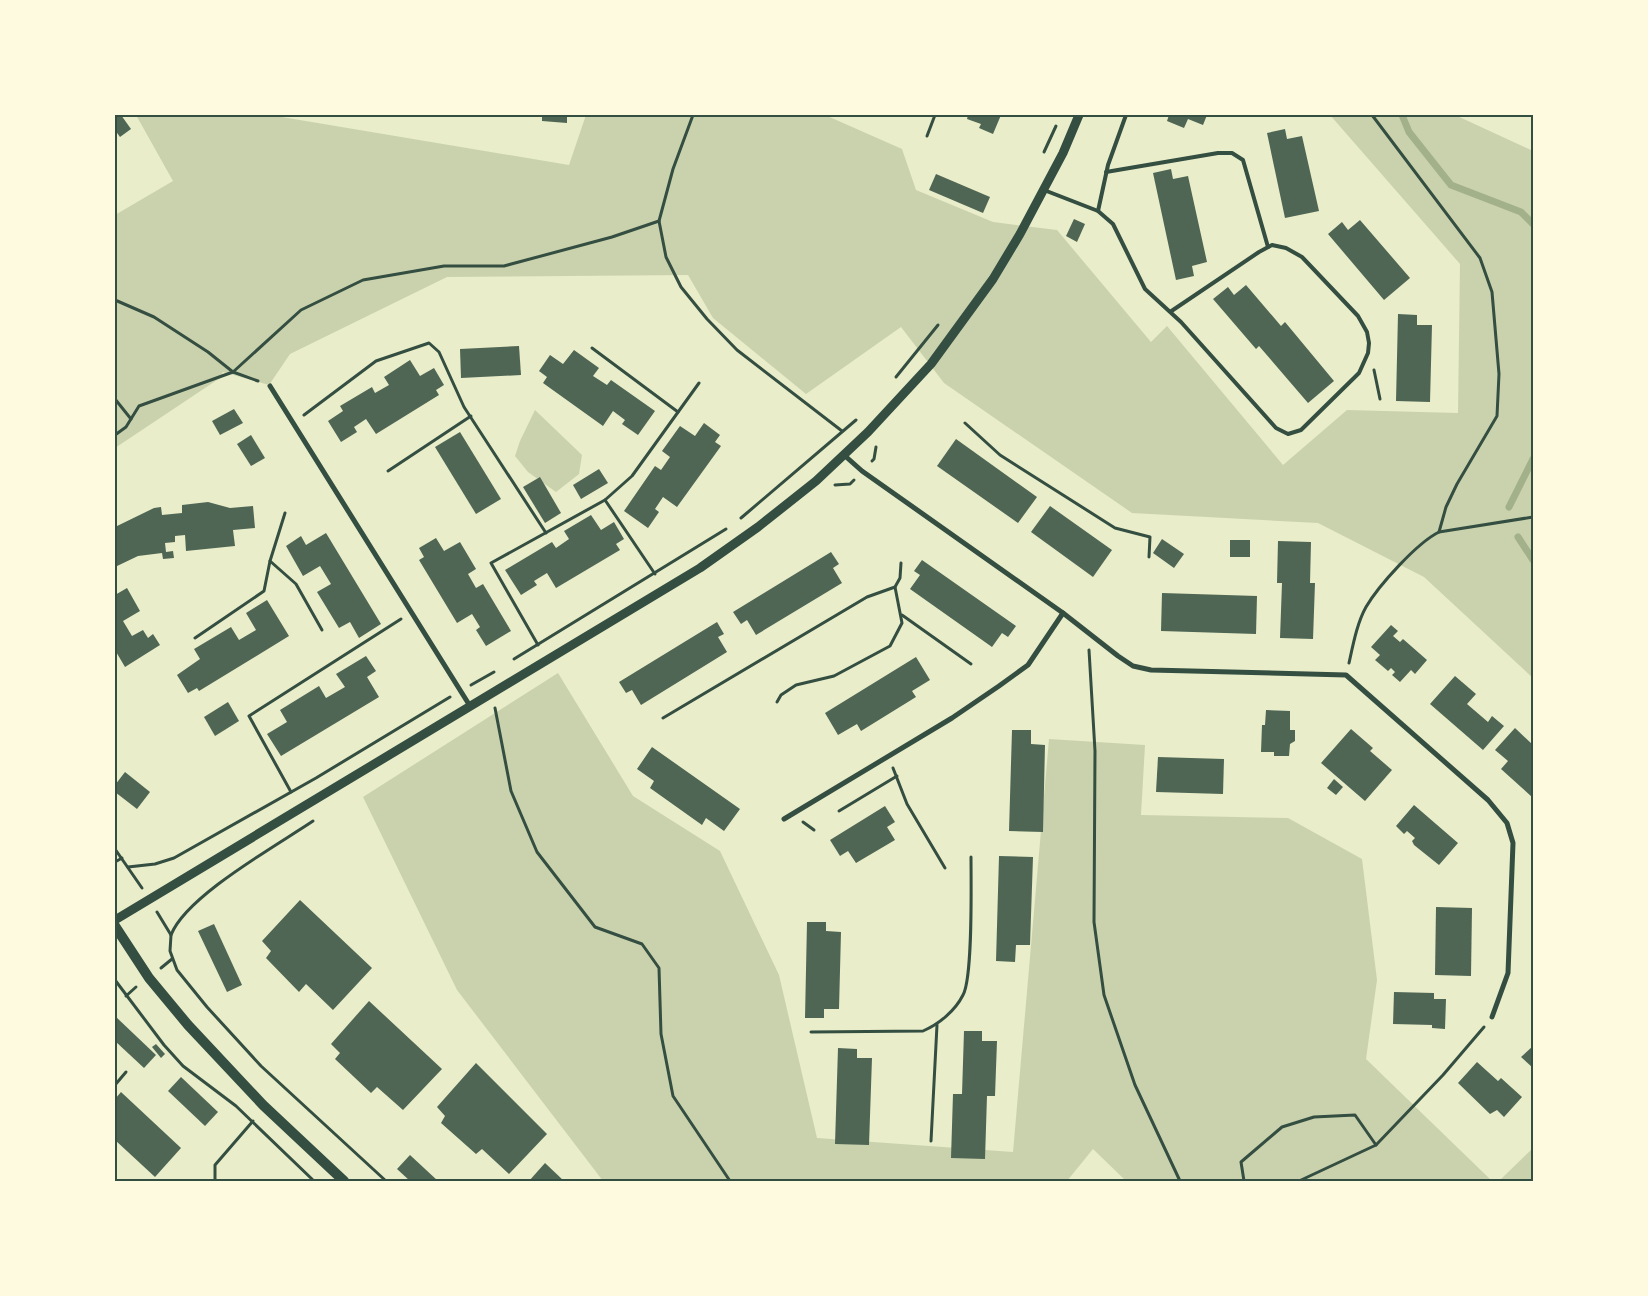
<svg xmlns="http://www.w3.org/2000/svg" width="1648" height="1296" viewBox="0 0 1648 1296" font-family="Overpass,sans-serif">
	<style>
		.green { fill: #cad2ad }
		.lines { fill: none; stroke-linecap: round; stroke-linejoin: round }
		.stream { stroke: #a3b18a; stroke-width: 7 }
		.building { fill: #4f6655 }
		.path { stroke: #344e41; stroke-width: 3 }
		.service { stroke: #344e41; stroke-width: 4 }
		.minor { stroke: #344e41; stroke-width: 5 }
		.tertiary { stroke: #344e41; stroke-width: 9 }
		.secondary { stroke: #344e41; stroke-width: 10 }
		.neatline { fill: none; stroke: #344e41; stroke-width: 2 }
	</style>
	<rect width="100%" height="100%" fill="#e9edc9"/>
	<g class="green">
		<path d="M136 115H270L569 165 586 115H825L902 149 916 190 993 222 1057 230 1151 342 1167 326 1283 465 1347 410 1458 413 1460 264 1330 115H1455L1533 151V678L1424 577 1318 523 1132 513 944 383 901 327 806 394 713 318 688 275 447 277 290 354 269 385 223 372 220 378 115 448V215L173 181Z"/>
		<path d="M535 410 582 455 579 474 556 492 528 472 515 456 520 441Z"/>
		<path d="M558 673 633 796 720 851 779 975 817 1138 1013 1152 1049 739 1145 745 1141 815 1288 818 1362 859 1377 980 1366 1059 1492 1181H1126L1093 1149 1067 1181H603L457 990 363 797Z"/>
		<path d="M1533 1148V1181H1499Z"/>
	</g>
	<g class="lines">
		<g class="stream">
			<path d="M1402 115 1409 132 1451 185 1521 212 1533 224"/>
			<path d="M1509 507 1533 459"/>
			<path d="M1518 537 1533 560"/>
		</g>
	</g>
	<g class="building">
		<path d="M115 115H121L131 129 120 137 115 130Z"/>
		<path d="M542 115H567V123L542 121Z"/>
		<path d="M968 115H1001L993 134 979 128 981 124 967 119Z"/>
		<path d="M1169 115H1207L1203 125 1188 119 1184 128 1167 121Z"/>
		<path d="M1285 129 1287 139 1302 136 1319 211 1285 218 1267 133Z"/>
		<path d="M1171 169 1173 179 1188 176 1207 262 1192 266 1194 276 1176 280 1153 173Z"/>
		<path d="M936 174 990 197 983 213 929 190Z"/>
		<path d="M1074 219 1085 224 1077 242 1066 236Z"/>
		<path d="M1360 220 1410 278 1384 300 1328 234 1342 222 1348 230Z"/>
		<path d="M1246 285 1281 326 1285 322 1334 381 1308 403 1259 346 1256 349 1213 299 1228 287 1234 295Z"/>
		<path d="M1398 314 1417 315V325H1432L1430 402 1396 401Z"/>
		<path d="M519 346 521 375 461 378 460 349Z"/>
		<path d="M574 350 599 368 593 376 607 385 611 380 655 411 638 435 622 424 625 420 613 411 603 426 543 383 547 377 539 371 550 355 563 364Z"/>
		<path d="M410 360 420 376 434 368 444 385 436 390 439 395 376 434 366 419 354 427 357 432 341 442 328 421 343 411 340 406 372 387 375 393 389 385 384 377Z"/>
		<path d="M234 409 243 423 220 435 212 421Z"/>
		<path d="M704 423 720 435 715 442 721 446 677 507 663 497 655 509 659 512 648 528 624 511 655 466 661 470 670 457 662 451 680 426 695 436Z"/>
		<path d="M460 432 501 499 476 514 435 447Z"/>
		<path d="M251 435 265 458 251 466 237 444Z"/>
		<path d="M956 439 1037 497 1018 523 937 466Z"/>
		<path d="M599 469 608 483 581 499 573 485Z"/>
		<path d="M540 477 561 513 545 523 523 487Z"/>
		<path d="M208 502 230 508 253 506 255 528 233 530 235 546 186 551 185 535 175 536V542L165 543 166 552 173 551 174 558 163 559 162 553 138 556 115 567V527L154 508 161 507 162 515 182 513V505Z"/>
		<path d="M1050 506 1112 550 1093 577 1031 532Z"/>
		<path d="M591 515 601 530 614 522 624 539 616 544 620 550 556 588 547 573 534 581 537 585 521 595 505 570 552 542 556 548 569 539 564 531Z"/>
		<path d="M326 533 381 624 359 638 350 622 339 628 317 592 331 584 320 566 303 576 286 546 301 536 306 545Z"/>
		<path d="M436 538 444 551 460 542 476 569 468 574 476 588 483 584 511 631 486 646 476 630 480 627 472 614 457 623 419 560 424 557 419 548Z"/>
		<path d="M1162 539 1184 554 1174 568 1153 553Z"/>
		<rect x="1230" y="540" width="20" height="17"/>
		<path d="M1278 541 1311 542 1310 583H1315L1313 639 1280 638 1282 583H1277Z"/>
		<path d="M831 552 839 564 833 568 842 583 756 635 747 620 741 624 733 612Z"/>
		<path d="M922 560 1016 626 1008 637 1002 633 992 647 910 589 920 575 914 571Z"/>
		<path d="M127 588 140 611 123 621 132 636 143 630 148 638 153 634 160 645 125 667 115 650V595Z"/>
		<path d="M1162 593 1257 596 1256 634 1161 631Z"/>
		<path d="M267 600 289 636 199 691 197 688 188 693 177 675 200 659 194 649 231 627 239 640 256 630 246 613Z"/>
		<path d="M717 622 724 634 718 637 727 652 641 705 632 690 626 693 619 682Z"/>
		<path d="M1391 625 1398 631 1393 636 1400 642 1403 639 1427 660 1415 674 1411 670 1400 682 1392 675 1395 672 1391 668 1388 671 1375 660 1380 655 1371 647Z"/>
		<path d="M366 656 376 671 367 677 379 697 281 756 267 734 287 722 280 710 319 686 326 698 345 687 336 674Z"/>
		<path d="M916 657 930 680 912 691 916 697 861 731 857 724 838 735 825 713Z"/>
		<path d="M1455 676 1476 694 1467 704 1488 722 1492 716 1504 726 1483 750 1430 704Z"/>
		<path d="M228 702 239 721 215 736 204 717Z"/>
		<path d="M1266 710 1290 711V730H1295V741L1290 744 1289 756H1274V752H1261L1262 725H1265Z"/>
		<path d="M1515 728 1533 745 1532 797 1501 769 1508 761 1495 750Z"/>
		<path d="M1351 729 1373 748 1370 751 1392 770 1365 801 1321 763Z"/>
		<path d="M1012 730H1031V744L1045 745 1043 832 1009 831Z"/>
		<path d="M652 747 740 809 724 831 706 818 702 825 650 788 654 781 637 769Z"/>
		<path d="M1158 757 1224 759 1223 794 1156 792Z"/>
		<path d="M125 772 150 792 137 809 115 792V785Z"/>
		<path d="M1334 779 1343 787 1336 795 1327 788Z"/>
		<path d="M1414 805 1458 843 1439 865 1414 845 1412 841 1415 838 1407 831 1404 834 1396 826Z"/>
		<path d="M885 806 895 822 887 827 895 840 856 863 848 851 840 856 830 840Z"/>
		<path d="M999 856 1033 857 1030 945H1016L1015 962 996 961Z"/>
		<path d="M300 900 372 968 333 1010 306 984 299 992 266 958 271 951 262 941Z"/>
		<path d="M1436 907 1472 908 1471 976 1435 975Z"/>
		<path d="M807 922H826V931L841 932 839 1009H824V1018H805Z"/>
		<path d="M214 924 242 985 227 992 198 931Z"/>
		<path d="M1394 992 1434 993V999H1446L1445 1029 1432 1028V1025L1393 1024Z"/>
		<path d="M369 1001 442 1069 403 1110 377 1087 371 1093 335 1059 340 1053 331 1044Z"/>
		<path d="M115 1016 156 1055 144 1068 115 1041Z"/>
		<path d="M964 1031H982V1041H997L995 1096H987L985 1159 951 1158 953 1094H962Z"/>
		<path d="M156 1044 165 1054 161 1058 152 1047Z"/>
		<path d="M1533 1046V1068L1521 1057Z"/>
		<path d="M838 1048 857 1049V1058H872L869 1145 835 1144Z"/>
		<path d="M1477 1062 1498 1081 1501 1078 1522 1097 1504 1117 1497 1110 1490 1114 1458 1083Z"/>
		<path d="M476 1063 547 1134 509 1174 482 1149 476 1154 441 1123 445 1116 437 1107Z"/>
		<path d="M181 1077 218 1112 205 1126 168 1091Z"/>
		<path d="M121 1092 181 1148 155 1177 115 1140V1099Z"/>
		<path d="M410 1155 438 1181H410L397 1169Z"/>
		<path d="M545 1163 564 1181H529Z"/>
	</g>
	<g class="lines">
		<g class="path">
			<path d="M693 115 673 169 659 221 666 257 681 287 707 319 737 350 842 431"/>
			<path d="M1372 115 1480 258 1492 292 1499 374 1497 416 1457 484 1446 507 1439 532"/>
			<path d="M927 136 935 115"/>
			<path d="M1044 152 1056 126"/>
			<path d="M115 300 154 317 208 352 233 372 258 381"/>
			<path d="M592 348 678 412"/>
			<path d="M1374 370 1380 399"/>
			<path d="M896 377 938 325"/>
			<path d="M115 399 131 419"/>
			<path d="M304 415 376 361 429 343 439 352 464 407 546 533"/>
			<path d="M965 423 1000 455 1115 528 1150 537 1149 557"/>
			<path d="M115 435 126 427 139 406 233 372 301 310 363 280 444 266H504L612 237 659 221"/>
			<path d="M872 461 874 459 876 447"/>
			<path d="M388 471 471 416"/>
			<path d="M835 485 850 484 854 480"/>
			<path d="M605 500 655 574"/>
			<path d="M741 518 856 420"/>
			<path d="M270 561 296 584 322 630"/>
			<path d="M902 615 971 664"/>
			<path d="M195 638 264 591 270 561 285 513"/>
			<path d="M538 645 491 563 605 500 632 476 699 383"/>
			<path d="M1089 650 1095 751 1094 922 1104 995 1135 1085 1180 1181"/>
			<path d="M514 659 726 529"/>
			<path d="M1349 663C1353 645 1357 623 1366 607 1379 585 1417 543 1439 532L1533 517"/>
			<path d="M471 685 494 672"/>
			<path d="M777 702 781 695 796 685 834 676 890 646 902 623 895 587"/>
			<path d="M495 708 511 791 537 852 595 927 642 944 659 968 661 1034 673 1096 730 1181"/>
			<path d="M663 718 867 597 895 587 900 578 901 563"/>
			<path d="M893 768 907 804 945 868"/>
			<path d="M291 792 249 716 401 619"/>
			<path d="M839 811 897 776"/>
			<path d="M803 822 814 830"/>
			<path d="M115 849 142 888"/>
			<path d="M115 862 122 858"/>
			<path d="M128 867 155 864 174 858 316 778 450 697"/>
			<path d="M157 912 171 935 170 951 177 970 207 1007 261 1066 386 1181"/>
			<path d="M171 935C186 896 276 846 313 821"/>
			<path d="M161 968 172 959"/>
			<path d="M115 980 164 1045 183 1066 236 1106 314 1181"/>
			<path d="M126 996 136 987"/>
			<path d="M811 1032 923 1031C939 1024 955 1011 963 995 973 977 971 883 971 857"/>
			<path d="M115 1085 126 1072"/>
			<path d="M931 1141 937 1025"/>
			<path d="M215 1181V1165L253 1121"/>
			<path d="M1244 1181 1241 1162 1282 1127 1314 1117 1355 1115 1376 1145"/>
			<path d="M1299 1181 1376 1145 1443 1075 1484 1027"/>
		</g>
		<g class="service">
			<path d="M1106 172 1218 153H1232L1243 160 1268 247"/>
			<path d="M1044 190 1098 211 1113 224 1145 289 1181 322 1276 428 1288 434 1301 430 1359 373 1368 353 1369 343 1367 332 1358 316 1302 257 1286 248 1272 245 1259 252 1170 312"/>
			<path d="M1098 211 1108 165 1126 115"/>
		</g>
		<g class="minor">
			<path d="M270 386 470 706"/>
			<path d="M844 455 862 471 1063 613 1118 656 1133 666 1151 670 1346 675 1488 800 1507 823 1513 843 1508 973 1492 1017"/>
			<path d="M784 819 952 718 999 686 1028 665 1063 613"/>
		</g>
		<path class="tertiary" d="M115 920 700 568 758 527 816 481 868 432 931 364 993 279 1020 234 1063 153 1079 115"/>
		<path class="secondary" d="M115 926 149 978 188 1025 263 1105 344 1181"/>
	</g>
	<rect width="1648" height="1296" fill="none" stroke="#fefae0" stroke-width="232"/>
	<rect x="116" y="116" width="1416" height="1064" class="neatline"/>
</svg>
